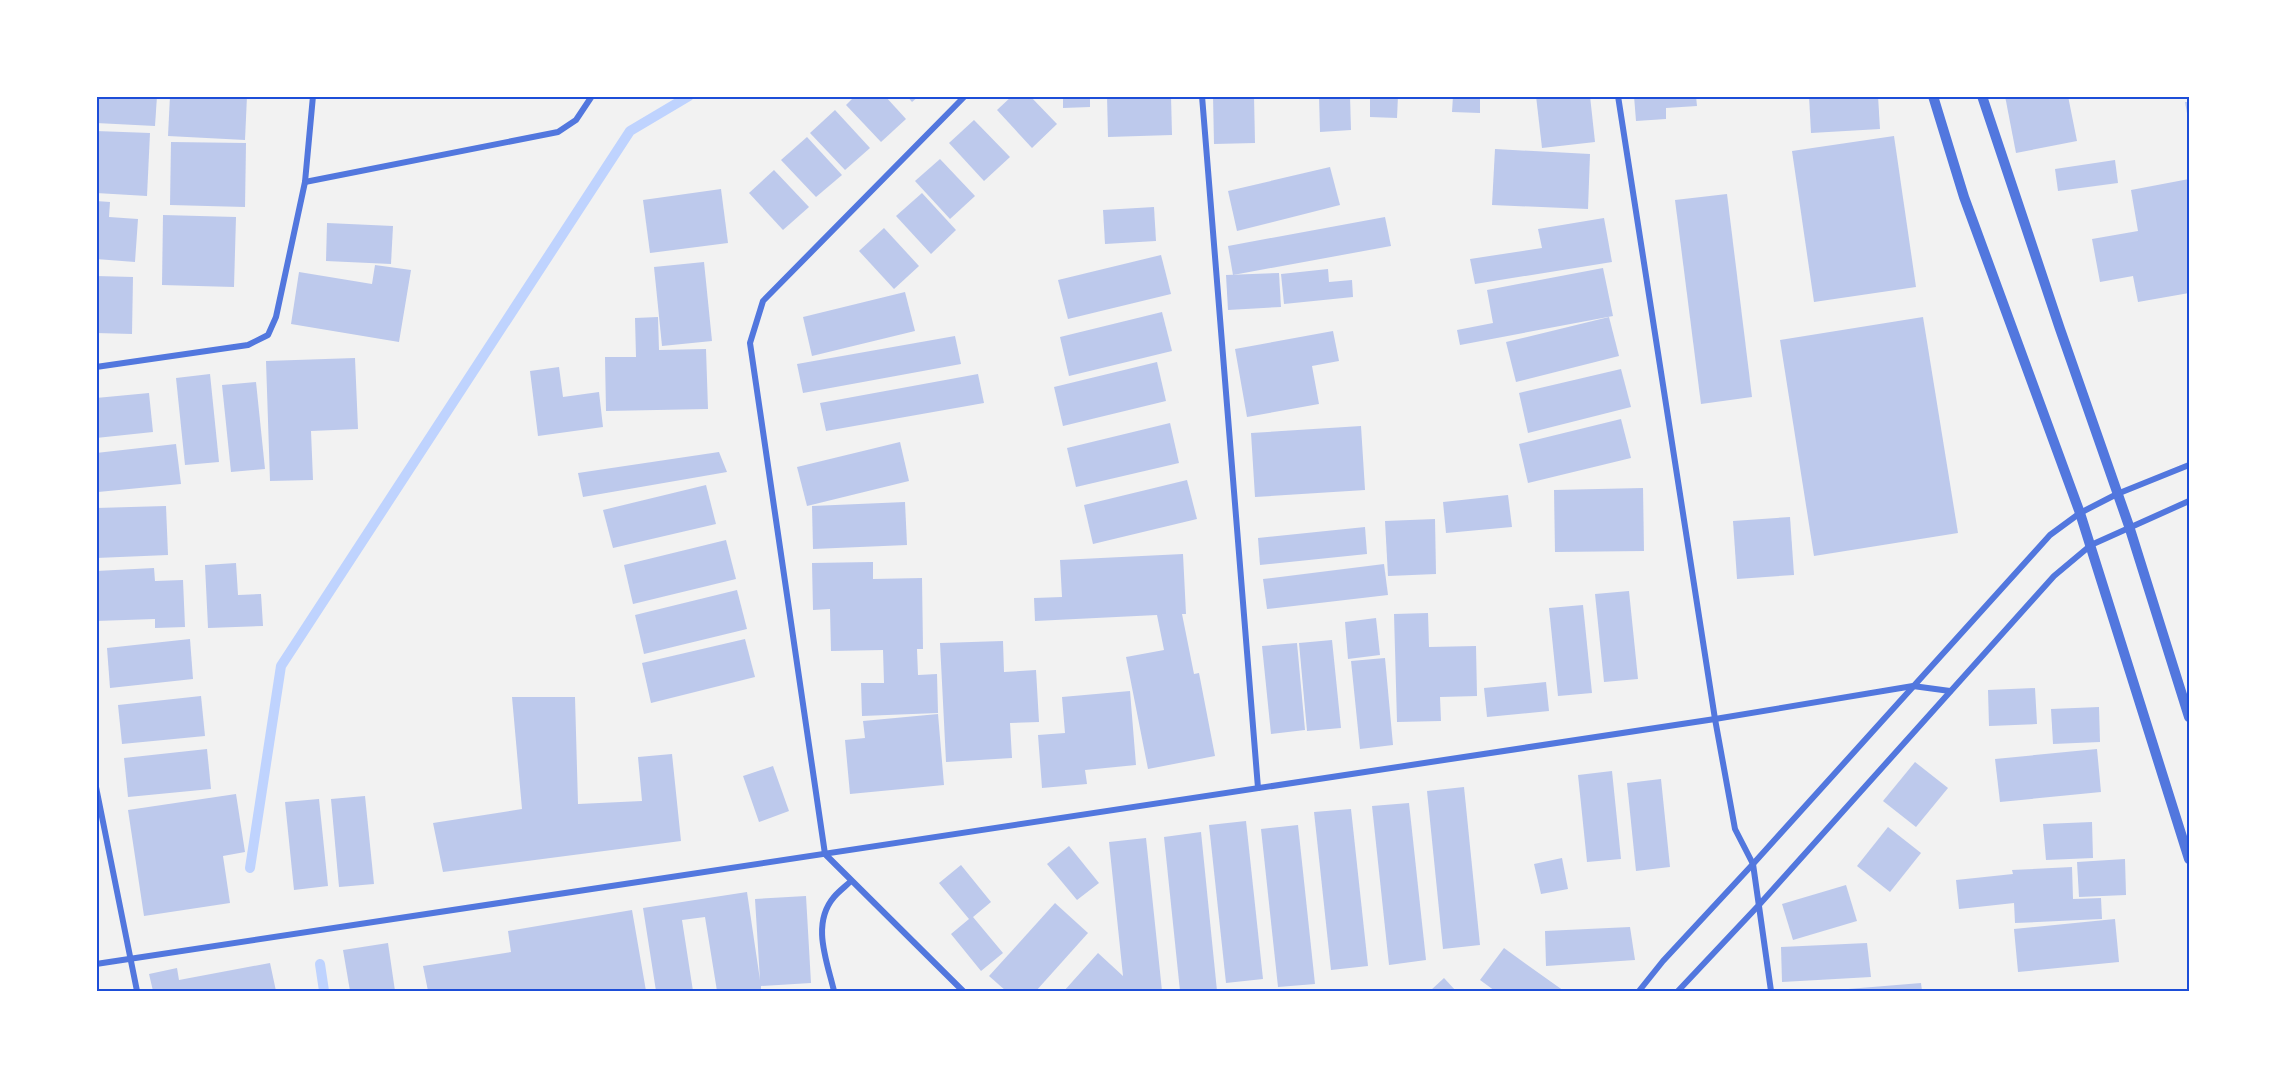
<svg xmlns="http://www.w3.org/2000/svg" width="2285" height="1087" viewBox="0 0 2285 1087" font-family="Barlow,sans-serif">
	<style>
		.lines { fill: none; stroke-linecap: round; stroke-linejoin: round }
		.stream { stroke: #bfd3fe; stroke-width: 10 }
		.building { fill: #bdc9ec }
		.minor { stroke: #5277de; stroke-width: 6 }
		.tertiary { stroke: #5277de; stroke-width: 10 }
		.neatline { fill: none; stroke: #1d4ed8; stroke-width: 2 }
	</style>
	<rect width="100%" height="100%" fill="#f2f2f2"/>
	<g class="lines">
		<g class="stream">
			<path d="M250 868 281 666 630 131 689 96"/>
			<path d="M320 964 324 991"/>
		</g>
	</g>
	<g class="building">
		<path d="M96 96H157L155 126 96 123Z"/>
		<path d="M170 96H247L245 140 168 136Z"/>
		<path d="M855 96H885L906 119 881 142 846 105Z"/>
		<path d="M907 96H919L912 102Z"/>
		<path d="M1012 96H1030L1057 124 1032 148 997 110Z"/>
		<path d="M1063 96H1090V107L1063 108Z"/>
		<path d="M1107 96H1171L1172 135 1108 137Z"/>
		<path d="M1213 96H1254L1255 143 1214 144Z"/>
		<path d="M1319 96H1350L1351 130 1320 132Z"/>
		<path d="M1370 96H1398L1397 118 1370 117Z"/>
		<path d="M1453 96H1480V113L1452 112Z"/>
		<path d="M1536 96H1590L1595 142 1542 148Z"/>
		<path d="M1634 96H1696L1697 106 1666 108V119L1636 121Z"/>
		<path d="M1809 96H1878L1880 129 1811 133Z"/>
		<path d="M2005 96H2068L2077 141 2016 153Z"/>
		<path d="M2185 102H2189V119H2188Z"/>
		<path d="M835 110 870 148 845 170 810 133Z"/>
		<path d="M974 120 1010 157 984 181 949 143Z"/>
		<path d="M96 131 150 133 147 196 96 193Z"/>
		<path d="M1894 136 1916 287 1814 302 1792 151Z"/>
		<path d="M807 137 842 175 816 197 781 160Z"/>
		<path d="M171 142 246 143 245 207 170 205Z"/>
		<path d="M1495 149 1590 154 1588 209 1492 205Z"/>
		<path d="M940 159 975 196 950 219 915 181Z"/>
		<path d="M2115 160 2118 183 2058 191 2055 169Z"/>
		<path d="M1330 167 1340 205 1237 231 1228 191Z"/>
		<path d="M774 170 809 207 783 230 749 193Z"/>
		<path d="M2189 179V293L2138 302 2133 276 2100 282 2092 239 2138 231 2131 190Z"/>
		<path d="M721 189 728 243 650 253 643 200Z"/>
		<path d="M922 193 956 230 931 254 896 216Z"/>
		<path d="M1727 194 1752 397 1701 404 1675 200Z"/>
		<path d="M96 201 110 202 109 217 138 219 135 262 96 259Z"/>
		<path d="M1154 207 1156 241 1105 244 1103 210Z"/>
		<path d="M163 215 236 217 234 287 162 285Z"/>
		<path d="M1385 217 1391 246 1233 275 1228 246Z"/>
		<path d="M1604 218 1612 262 1475 284 1470 259 1542 248 1538 229Z"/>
		<path d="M327 223 393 226 391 264 326 261Z"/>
		<path d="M884 228 919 266 894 289 859 251Z"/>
		<path d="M1161 255 1171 294 1068 319 1058 280Z"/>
		<path d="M704 262 712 341 662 346 654 267Z"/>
		<path d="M375 265 411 270 399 342 291 324 299 272 372 284Z"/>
		<path d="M1603 268 1613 316 1460 345 1457 330 1493 323 1487 290Z"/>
		<path d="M1328 269 1329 282 1352 280 1353 297 1284 304 1281 274Z"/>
		<path d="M1279 273 1281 307 1228 310 1226 275Z"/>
		<path d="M96 276 133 277 132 334 96 333Z"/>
		<path d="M905 292 915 331 812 356 803 317Z"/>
		<path d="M1162 312 1172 351 1069 376 1060 337Z"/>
		<path d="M658 317 659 350 706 349 708 409 606 411 605 357H636L635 318Z"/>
		<path d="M1609 317 1619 356 1516 382 1506 342Z"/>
		<path d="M1923 317 1958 533 1814 556 1780 340Z"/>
		<path d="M1333 331 1339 361 1312 366 1319 404 1247 417 1235 349Z"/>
		<path d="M955 336 961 364 803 393 797 364Z"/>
		<path d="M355 358 358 429 311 431 313 480 270 481 266 361Z"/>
		<path d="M1157 362 1166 401 1063 426 1054 387Z"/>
		<path d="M559 367 563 397 599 392 603 427 538 436 530 371Z"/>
		<path d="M1621 369 1631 407 1528 433 1519 393Z"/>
		<path d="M210 374 219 462 185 465 176 378Z"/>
		<path d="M978 374 984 403 826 431 820 403Z"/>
		<path d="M256 382 265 469 231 472 222 385Z"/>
		<path d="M149 393 153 432 96 438V398Z"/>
		<path d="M1621 419 1631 458 1528 483 1519 444Z"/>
		<path d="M1170 423 1179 463 1076 487 1067 448Z"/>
		<path d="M1361 426 1365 490 1255 497 1251 433Z"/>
		<path d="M900 442 909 481 807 506 797 467Z"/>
		<path d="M176 444 181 484 98 492 96 453Z"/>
		<path d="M719 452 727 472 583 497 578 473Z"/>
		<path d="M1187 480 1197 519 1093 544 1084 505Z"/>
		<path d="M706 485 716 524 613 548 603 510Z"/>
		<path d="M1643 488 1644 551 1555 552 1554 490Z"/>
		<path d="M1508 495 1512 527 1446 533 1443 502Z"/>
		<path d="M905 502 907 545 813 549 812 506Z"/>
		<path d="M166 506 168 555 96 558V508Z"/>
		<path d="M1790 517 1794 575 1737 579 1733 521Z"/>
		<path d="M1435 519 1436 574 1388 576 1385 521Z"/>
		<path d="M1365 527 1367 554 1260 565 1258 538Z"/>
		<path d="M726 540 736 579 633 604 624 565Z"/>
		<path d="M1183 554 1186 614H1182L1194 674 1199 673 1215 756 1148 769 1126 657 1164 650 1157 615 1035 621 1034 598 1062 597 1060 560Z"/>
		<path d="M873 562V579L922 578 923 649H917L918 675 937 674 938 713 862 716 861 683H884L883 650 831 651 830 609 813 610 812 563Z"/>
		<path d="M236 563 238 595 261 594 263 626 208 628 205 565Z"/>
		<path d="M1384 564 1388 595 1267 609 1263 579Z"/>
		<path d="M154 568 155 581 183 580 185 627 155 628V619L96 621V571Z"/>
		<path d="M737 590 747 629 644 654 635 615Z"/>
		<path d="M1629 591 1638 679 1604 682 1595 594Z"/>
		<path d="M1583 605 1592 693 1558 696 1549 608Z"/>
		<path d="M1428 613 1429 647 1476 646 1477 696 1440 697 1441 721 1397 722 1394 614Z"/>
		<path d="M1376 618 1380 655 1348 659 1345 622Z"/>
		<path d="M190 639 193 679 110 688 107 648Z"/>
		<path d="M745 639 755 677 651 703 642 663Z"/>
		<path d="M1332 640 1341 728 1307 731 1299 643Z"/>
		<path d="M1003 641 1004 672 1036 670 1039 722 1010 723 1012 758 946 762 940 643Z"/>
		<path d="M1297 643 1305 730 1271 734 1262 646Z"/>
		<path d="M1385 658 1393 745 1360 749 1351 661Z"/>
		<path d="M1546 682 1549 711 1487 717 1484 688Z"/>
		<path d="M2035 688 2037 724 1989 726 1988 690Z"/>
		<path d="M1130 691 1136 765 1085 770 1087 784 1042 788 1038 735 1065 733 1062 697Z"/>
		<path d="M201 696 205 736 122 744 118 705Z"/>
		<path d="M512 697H575L578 804 642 801 638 757 672 754 681 841 443 872 433 823 522 809Z"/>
		<path d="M2099 707 2100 742 2053 744 2051 709Z"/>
		<path d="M938 714 944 785 850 794 845 740 865 738 863 721Z"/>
		<path d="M207 749 211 789 128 797 124 758Z"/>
		<path d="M2097 749 2101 792 2000 802 1995 759Z"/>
		<path d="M1915 762 1948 788 1916 827 1883 801Z"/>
		<path d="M773 766 789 811 759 822 743 776Z"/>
		<path d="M1612 771 1621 859 1587 862 1578 775Z"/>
		<path d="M1661 779 1670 867 1636 871 1627 783Z"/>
		<path d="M1464 787 1480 945 1443 949 1427 791Z"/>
		<path d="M236 794 245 852 223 856 230 903 144 916 128 810Z"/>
		<path d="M365 796 374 884 339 887 331 799Z"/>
		<path d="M319 799 328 886 294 890 285 802Z"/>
		<path d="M1409 803 1426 960 1389 965 1372 806Z"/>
		<path d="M1351 809 1368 966 1331 970 1314 812Z"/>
		<path d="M1246 821 1263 979 1226 983 1209 825Z"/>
		<path d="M2092 822 2093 858 2046 860 2043 824Z"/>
		<path d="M1298 825 1315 984 1278 987 1261 829Z"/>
		<path d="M1888 827 1921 853 1890 892 1857 866Z"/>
		<path d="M1201 832 1217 991H1180L1164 837Z"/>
		<path d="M1146 838 1162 991H1064L1098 953 1123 976 1109 842Z"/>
		<path d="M1069 846 1099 883 1077 900 1047 864Z"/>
		<path d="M1562 858 1568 889 1541 894 1534 864Z"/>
		<path d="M2125 859 2126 895 2079 897 2077 862Z"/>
		<path d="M961 865 991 902 973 917 1003 953 981 971 951 934 969 919 939 883Z"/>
		<path d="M2072 867 2073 899 2101 898 2102 919 2015 923 2014 903 1959 909 1956 880 2013 874 2012 870Z"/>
		<path d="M1846 885 1857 921 1793 940 1782 904Z"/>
		<path d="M747 892 760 980 755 899 806 896 811 983 761 986V991H717L705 917 682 920 693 991H656L643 908Z"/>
		<path d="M1055 903 1088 933 1036 991H1006L989 976Z"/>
		<path d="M632 910 646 991H428L423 966 511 952 508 931Z"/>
		<path d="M2115 919 2119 962 2018 972 2014 929Z"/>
		<path d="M1630 927 1635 960 1546 966 1545 931Z"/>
		<path d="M388 943 395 991H350L343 950Z"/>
		<path d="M1867 943 1871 977 1782 982 1781 947Z"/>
		<path d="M1504 948 1526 964 1564 991H1495L1480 980Z"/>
		<path d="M270 963 276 991H153L149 974 177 968 179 980Z"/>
		<path d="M1444 978 1456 991H1430Z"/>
		<path d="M1921 983 1922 991H1848V989Z"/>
	</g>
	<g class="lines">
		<g class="minor">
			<path d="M1202 96 1258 788"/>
			<path d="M1618 96 1715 719 1735 829 1753 864 1771 991"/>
			<path d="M305 182 558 132 576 120 592 96"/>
			<path d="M96 367 248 345 268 335 276 317 305 182 313 96"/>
			<path d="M96 787 137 991"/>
			<path d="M96 964 1715 719 1913 686 1950 691"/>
			<path d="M834 991C827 961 811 924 834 897 839 891 846 886 851 881"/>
			<path d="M963 991 825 854 750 343 763 301 965 96"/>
			<path d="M1639 991 1663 961 1753 864 2050 535 2080 513 2117 494 2189 465"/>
			<path d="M1678 991 1758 906 2054 576 2091 545 2189 501"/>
		</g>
		<g class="tertiary">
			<path d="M1933 96 1964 197 2080 513 2189 859"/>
			<path d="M1982 96 2060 329 2129 526 2189 717"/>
		</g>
	</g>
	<rect width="2285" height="1087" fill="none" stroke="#ffffff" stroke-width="195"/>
	<rect x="98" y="98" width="2090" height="892" class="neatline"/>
</svg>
